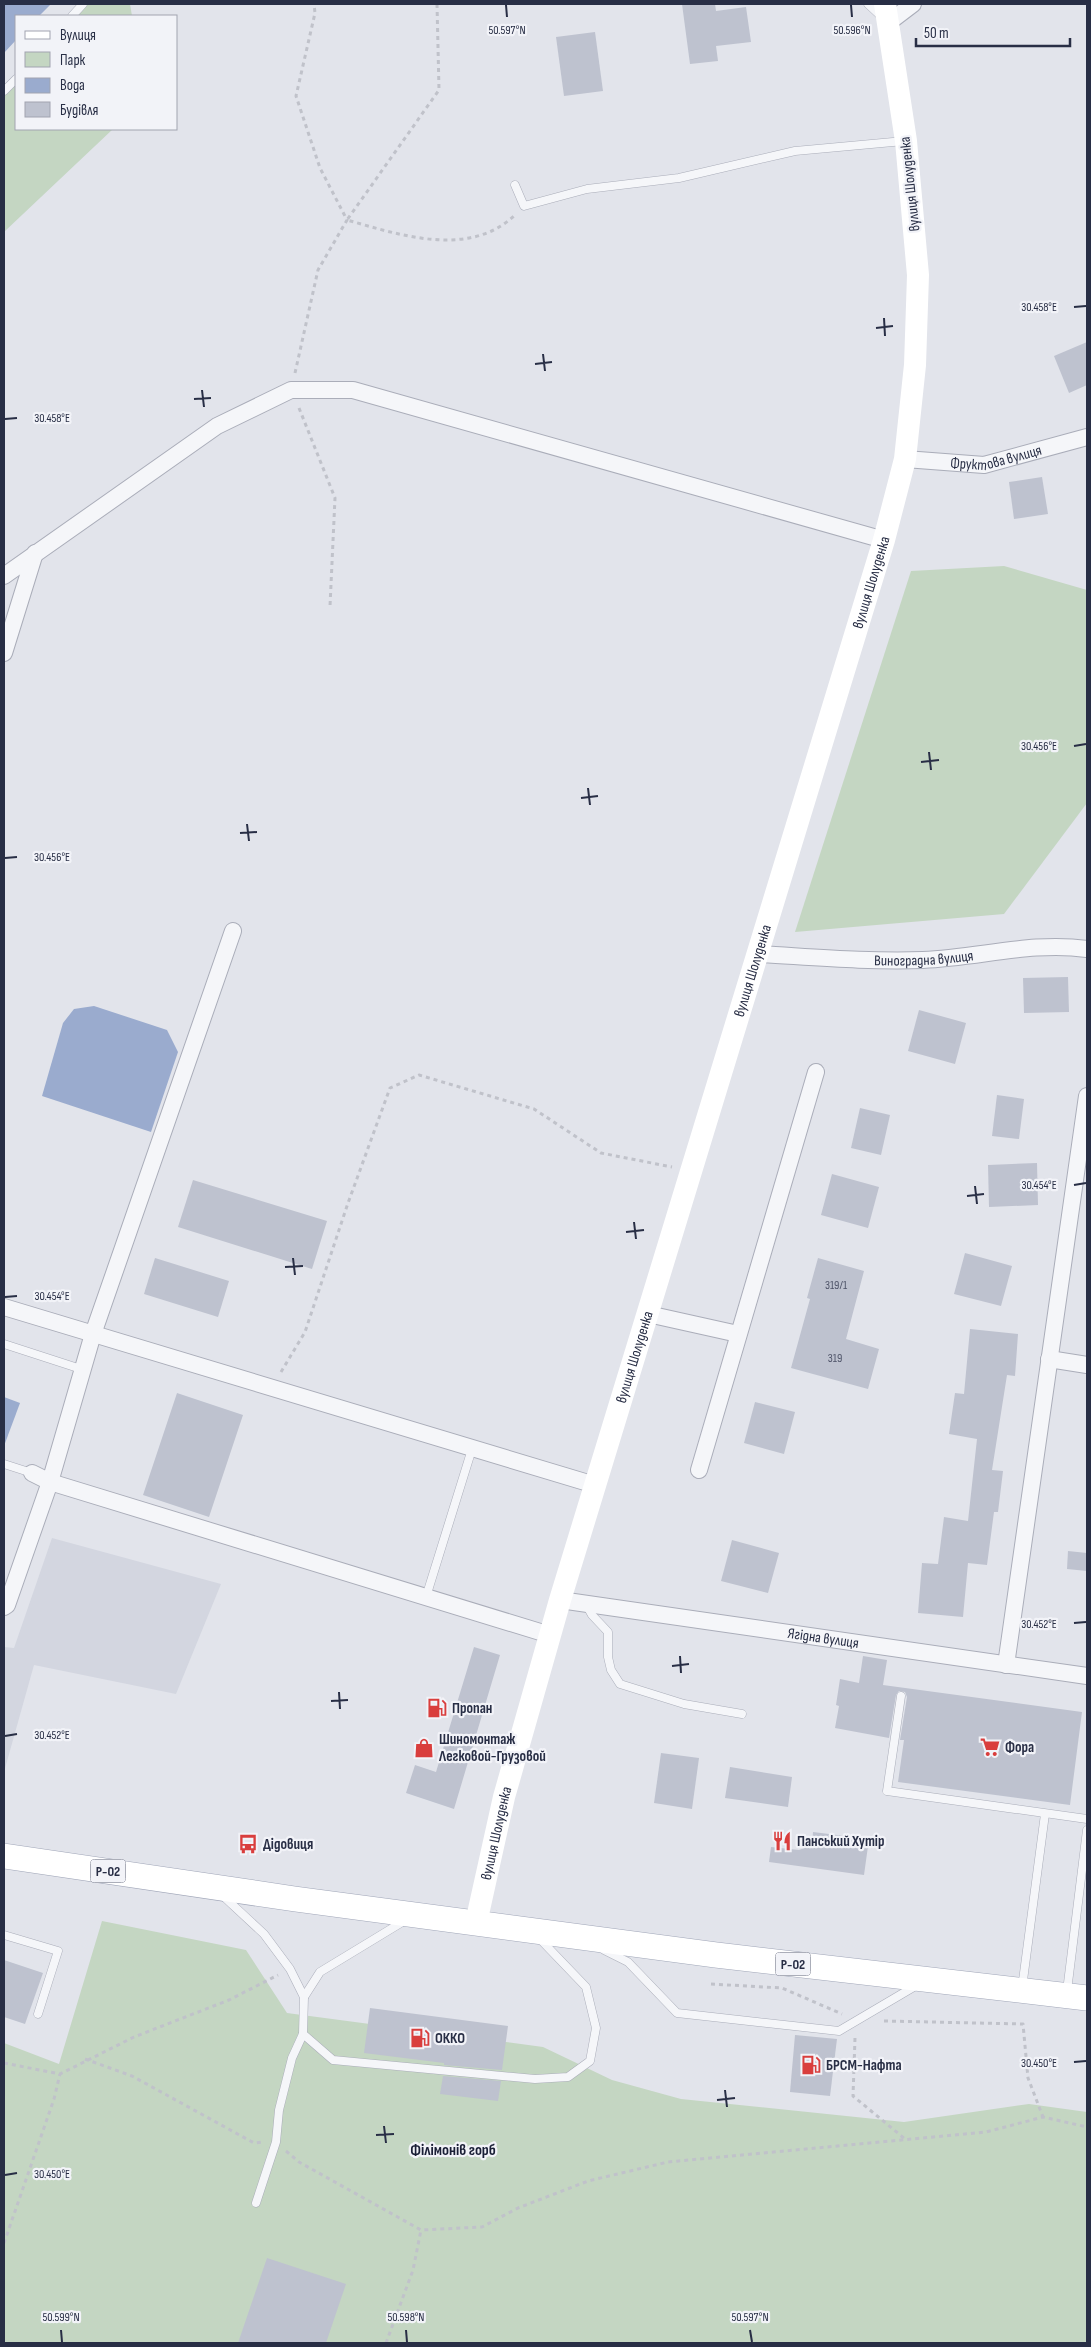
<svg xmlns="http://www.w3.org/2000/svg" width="1091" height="2347" viewBox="0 0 1091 2347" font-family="'Sofia Sans Condensed',sans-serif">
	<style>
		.built { fill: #d3d6e0 }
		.green { fill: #c4d6c2 }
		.water { fill: #9aabce }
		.building { fill: #bec2cf }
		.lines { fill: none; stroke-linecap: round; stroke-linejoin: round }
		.service-casing { stroke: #aaadb9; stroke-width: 9 }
		.minor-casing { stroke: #aaadb9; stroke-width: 18 }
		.primary-casing { stroke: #a0a6b8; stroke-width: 26 }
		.path { stroke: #c0c2ca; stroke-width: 3; stroke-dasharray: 4 4; stroke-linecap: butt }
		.service { stroke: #f5f6f9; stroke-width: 8 }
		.minor { stroke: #f5f6f9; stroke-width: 16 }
		.secondary { stroke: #fff; stroke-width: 22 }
		.primary { stroke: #fff; stroke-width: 25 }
		.ticks { fill: none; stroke: #282e45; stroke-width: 2 }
		.labels { text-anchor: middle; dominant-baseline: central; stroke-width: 4.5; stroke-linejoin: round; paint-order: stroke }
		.number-label { font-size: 12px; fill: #4e5368 }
		.shield { fill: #f2f3f8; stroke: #65697b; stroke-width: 1 }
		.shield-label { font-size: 14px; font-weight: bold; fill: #282e45 }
		.street-label { font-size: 15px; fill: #282e45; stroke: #f2f3f8 }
		.poi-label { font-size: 15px; font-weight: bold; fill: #282e45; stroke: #f2f3f8; text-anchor: start }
		.neighbourhood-label { font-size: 16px; font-weight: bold; fill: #1a1f36; stroke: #f2f3f8 }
		.ticks-label { font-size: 12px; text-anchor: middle; fill: #282e45; stroke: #f2f3f8; stroke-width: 4.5; stroke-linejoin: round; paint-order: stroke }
	</style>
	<rect width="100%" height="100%" fill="#e2e4eb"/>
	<path class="built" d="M52 1538 221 1584 176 1694 34 1665 4 1772V1647L14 1648Z"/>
	<g class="green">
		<path d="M83 4H130L132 16H72Z"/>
		<path d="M16 79V129H113L4 232V91Z"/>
		<path d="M1004 566 1087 590V803L1004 914 795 932 911 571Z"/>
		<path d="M102 1921 246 1950 287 2013 543 2047 612 2080 681 2099 904 2122 1029 2104 1087 2112V2343H4V2043L59 2064Z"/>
	</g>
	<g class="water">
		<path d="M4 4H51L39 16H16V40L4 53Z"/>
		<path d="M94 1006 167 1030 178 1052 151 1132 42 1096 63 1023 74 1009Z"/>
		<path d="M4 1397 20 1403 4 1446Z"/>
	</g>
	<g class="building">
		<path d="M682 4H715L716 11 746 7 751 42 716 46 718 61 690 64Z"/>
		<path d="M595 32 603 91 564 96 556 37Z"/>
		<path d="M1087 342V385L1069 393 1054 356Z"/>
		<path d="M1042 477 1048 514 1014 519 1009 482Z"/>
		<path d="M1068 977 1069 1012 1024 1013 1023 978Z"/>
		<path d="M919 1010 966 1023 955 1064 908 1051Z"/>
		<path d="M997 1095 1024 1099 1019 1139 992 1136Z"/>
		<path d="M860 1108 890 1115 881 1155 851 1148Z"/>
		<path d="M1037 1163 1038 1205 989 1207 988 1165Z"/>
		<path d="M832 1174 879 1187 868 1228 821 1215Z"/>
		<path d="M193 1180 327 1221 312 1269 178 1227Z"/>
		<path d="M965 1253 1012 1266 1001 1306 954 1294Z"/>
		<path d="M155 1258 229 1281 218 1317 144 1294Z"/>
		<path d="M818 1258 864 1271 846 1339 879 1349 868 1389 791 1368 810 1299 807 1298Z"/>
		<path d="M970 1329 1018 1334 1015 1376 1007 1375 992 1470 1003 1471 998 1512H994L987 1565 968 1563 963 1617 918 1613 922 1563 938 1564 944 1517 968 1521 977 1439 949 1434 955 1393 964 1394Z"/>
		<path d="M177 1393 243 1415 209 1517 143 1495Z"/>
		<path d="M755 1402 795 1412 784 1454 744 1443Z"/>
		<path d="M732 1540 779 1553 768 1593 721 1581Z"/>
		<path d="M1068 1551 1087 1553V1571L1067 1569Z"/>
		<path d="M474 1647 500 1655 454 1809 406 1793 415 1765 436 1772Z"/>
		<path d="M863 1656 887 1660 883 1685 1082 1712 1070 1805 898 1782 904 1740H900L907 1697 905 1692 899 1691 896 1695 889 1738 835 1728 839 1706 836 1705 840 1679 859 1683Z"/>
		<path d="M661 1753 699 1758 692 1809 654 1803Z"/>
		<path d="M730 1767 792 1777 788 1807 725 1798Z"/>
		<path d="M813 1832 869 1839 864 1875 769 1862 771 1847 799 1850 812 1845Z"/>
		<path d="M4 1960 43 1973 25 2024 4 2017Z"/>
		<path d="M370 2008 508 2026 502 2070 444 2065V2063L364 2053Z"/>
		<path d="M795 2035 837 2039 830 2096 790 2092Z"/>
		<path d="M443 2076 501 2081 498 2101 440 2094Z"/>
		<path d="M267 2258 346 2284 326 2343H238Z"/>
	</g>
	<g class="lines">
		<defs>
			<g id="service">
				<path d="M868 4 882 17"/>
				<path d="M72 16 83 4"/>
				<path d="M4 91 16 79"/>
				<path d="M515 185 524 206 587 189 679 178 795 151 904 141"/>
				<path d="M4 1344 81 1369"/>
				<path d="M4 1464 32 1473"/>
				<path d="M426 1597 472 1449"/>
				<path d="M587 1606 592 1615 608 1632V1657L611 1670 620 1684 684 1704 742 1714"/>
				<path d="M901 1696 887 1791 1087 1819"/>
				<path d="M222 1895 264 1934 290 1969 304 1997 303 2034 292 2058 279 2110 276 2142 256 2203"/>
				<path d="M4 1935 58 1951 38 2014"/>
				<path d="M604 1950 628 1962 677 2013 839 2031 917 1985"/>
				<path d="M1022 1988 1045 1814"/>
				<path d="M1067 1991 1087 1830"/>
				<path d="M304 1997 320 1972 404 1921"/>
				<path d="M303 2034 333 2060 535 2079 568 2077 590 2061 596 2028 586 1987 539 1938"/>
			</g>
			<g id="minor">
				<path d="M888 23 913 4"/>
				<path id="s1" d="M905 459 984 465 1087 437"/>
				<path d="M4 576 217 426 291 390H353L884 540"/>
				<path d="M4 653 35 553"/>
				<path id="s2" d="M759 954C813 957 869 962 923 960 979 958 1032 941 1087 949"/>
				<path d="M4 1307 595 1485"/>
				<path d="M648 1314 738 1334"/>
				<path d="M1049 1359 1087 1365"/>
				<path d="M699 1470 816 1072"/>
				<path d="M32 1473 50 1482 550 1635"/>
				<path id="s3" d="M560 1600 1087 1676"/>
				<path d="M4 1607 7 1605 50 1482 93 1334 233 931"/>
				<path d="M1006 1665 1087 1096"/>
			</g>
			<path id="primary" d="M4 1856 295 1899 716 1955 1087 1998"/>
		</defs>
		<use href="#service" class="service-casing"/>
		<use href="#minor" class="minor-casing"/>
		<use href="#primary" class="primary-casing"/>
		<g class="path">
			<path d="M437 4 439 90 347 220C400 235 470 259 516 214"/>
			<path d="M295 373 318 270 347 220 320 168 296 96 315 13 314 4"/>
			<path d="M299 408 335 498 330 606"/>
			<path d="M281 1372 305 1332 348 1203 390 1088 419 1075 534 1109 601 1153 672 1167"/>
			<path d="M711 1984 782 1988 842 2014"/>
			<path d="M884 2021 1023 2024 1028 2078 1043 2117"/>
			<path d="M855 2038 853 2096 905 2139"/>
			<path d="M85 2059 132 2076 254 2143 263 2142"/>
			<path d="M4 2063 60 2074 134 2037 229 2000 278 1975"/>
			<path d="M286 2151 299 2162 421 2230 482 2227 518 2208 588 2181 668 2162 986 2132 1043 2117 1087 2127"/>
			<path d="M4 2243 54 2099 60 2074"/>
			<path d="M386 2343 413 2270 421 2230"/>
		</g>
		<use href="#service" class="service"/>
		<use href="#minor" class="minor"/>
		<path class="secondary" id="s4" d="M476 1923 504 1797 560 1600 884 540 905 459 915 365 918 275 906 141 885 4"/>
		<use href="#primary" class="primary"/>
	</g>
	<path class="ticks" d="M506 5 507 17M851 5 852 17M1074 307 1086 306M884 318 885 336M876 328 893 326M543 354 545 371M535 364 552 362M202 390 204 407M194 399 211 398M5 419 17 418M1074 746 1086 744M929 752 931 770M921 762 939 760M588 788 590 805M581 798 598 796M247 824 249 841M240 833 257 832M5 858 17 857M1074 1185 1086 1183M975 1186 977 1204M967 1196 984 1194M634 1222 636 1239M626 1232 644 1230M293 1258 295 1275M285 1267 303 1266M5 1297 17 1296M1074 1623 1086 1622M680 1656 681 1673M672 1666 689 1664M339 1692 340 1709M331 1701 348 1700M5 1736 17 1734M1074 2062 1086 2061M725 2090 727 2107M717 2100 735 2098M384 2126 386 2143M376 2135 394 2134M5 2175 17 2173M61 2330 62 2342M406 2330 407 2342M750 2330 752 2342"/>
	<defs>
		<symbol id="fuel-bare" viewBox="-9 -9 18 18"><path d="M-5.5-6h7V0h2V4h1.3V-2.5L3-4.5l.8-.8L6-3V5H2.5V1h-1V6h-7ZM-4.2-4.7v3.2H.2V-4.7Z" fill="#d93e3d" stroke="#f2f3f8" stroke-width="2.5" paint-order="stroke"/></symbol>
		<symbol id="supermarket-bare" viewBox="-9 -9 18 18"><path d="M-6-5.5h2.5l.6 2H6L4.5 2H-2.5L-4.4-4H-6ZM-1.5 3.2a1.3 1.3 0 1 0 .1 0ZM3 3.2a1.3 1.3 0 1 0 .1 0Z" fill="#d93e3d" stroke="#f2f3f8" stroke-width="2.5" paint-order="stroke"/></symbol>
		<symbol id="shop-bare" viewBox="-9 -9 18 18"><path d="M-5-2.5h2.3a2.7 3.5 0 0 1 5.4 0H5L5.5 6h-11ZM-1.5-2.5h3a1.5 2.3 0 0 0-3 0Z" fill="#d93e3d" stroke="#f2f3f8" stroke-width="2.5" paint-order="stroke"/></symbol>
		<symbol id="restaurant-bare" viewBox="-9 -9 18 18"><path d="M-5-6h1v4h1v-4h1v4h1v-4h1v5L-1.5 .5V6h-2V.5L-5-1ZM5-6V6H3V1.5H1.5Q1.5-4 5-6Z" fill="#d93e3d" stroke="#f2f3f8" stroke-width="2.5" paint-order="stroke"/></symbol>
		<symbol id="bus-bare" viewBox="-9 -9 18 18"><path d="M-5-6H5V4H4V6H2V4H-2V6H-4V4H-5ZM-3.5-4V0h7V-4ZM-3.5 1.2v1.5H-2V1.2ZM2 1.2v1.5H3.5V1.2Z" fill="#d93e3d" stroke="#f2f3f8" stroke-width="2.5" paint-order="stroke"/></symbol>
	</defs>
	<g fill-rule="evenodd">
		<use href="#fuel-bare" x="423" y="1694" width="28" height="28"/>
		<use href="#supermarket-bare" x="976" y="1733" width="28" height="28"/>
		<use href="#shop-bare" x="410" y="1734" width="28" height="28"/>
		<use href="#restaurant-bare" x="768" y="1827" width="28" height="28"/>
		<use href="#bus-bare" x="234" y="1830" width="28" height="28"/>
		<use href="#fuel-bare" x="406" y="2024" width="28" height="28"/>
		<use href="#fuel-bare" x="797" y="2051" width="28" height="28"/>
	</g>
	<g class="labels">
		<g class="number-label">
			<text x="836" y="1285">319/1</text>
			<text x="835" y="1358">319</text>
		</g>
		<g class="shield">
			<rect x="90.5" y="1859.5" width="35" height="23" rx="4"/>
			<rect x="775.5" y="1952.5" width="35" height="23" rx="4"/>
		</g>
		<g class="shield-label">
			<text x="108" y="1871">Р-02</text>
			<text x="793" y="1964">Р-02</text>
		</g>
		<g class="street-label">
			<text transform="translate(910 184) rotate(-96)">вулиця Шолуденка</text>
			<text stroke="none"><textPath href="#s1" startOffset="92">Фруктова вулиця</textPath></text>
			<text stroke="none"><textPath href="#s4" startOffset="1398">вулиця Шолуденка</textPath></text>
			<text stroke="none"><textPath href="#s2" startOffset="165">Виноградна вулиця</textPath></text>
			<text stroke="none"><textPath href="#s4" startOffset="992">вулиця Шолуденка</textPath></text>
			<text stroke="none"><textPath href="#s4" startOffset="588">вулиця Шолуденка</textPath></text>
			<text stroke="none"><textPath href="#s3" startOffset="266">Ягідна вулиця</textPath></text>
			<text stroke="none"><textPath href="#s4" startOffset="92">вулиця Шолуденка</textPath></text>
		</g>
		<g class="poi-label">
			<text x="452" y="1708">Пропан</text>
			<text x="439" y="1739">Шиномонтаж<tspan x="439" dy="17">Легковой-Грузовой</tspan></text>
			<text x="1005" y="1747">Фора</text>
			<text x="797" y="1841">Панський Хутір</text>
			<text x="263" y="1844">Дідовиця</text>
			<text x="435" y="2038">ОККО</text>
			<text x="826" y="2065">БРСМ-Нафта</text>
		</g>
		<g class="neighbourhood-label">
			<text x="453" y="2150">Філімонів горб</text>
		</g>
	</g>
	<g class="ticks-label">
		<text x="507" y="34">50.597°N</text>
		<text x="852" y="34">50.596°N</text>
		<text x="1039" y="311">30.458°E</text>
		<text x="52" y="422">30.458°E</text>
		<text x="1039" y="750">30.456°E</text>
		<text x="52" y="861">30.456°E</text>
		<text x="1039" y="1189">30.454°E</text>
		<text x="52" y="1300">30.454°E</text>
		<text x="1039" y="1628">30.452°E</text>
		<text x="52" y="1739">30.452°E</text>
		<text x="1039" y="2067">30.450°E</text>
		<text x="52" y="2178">30.450°E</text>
		<text x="61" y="2321">50.599°N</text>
		<text x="406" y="2321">50.598°N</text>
		<text x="750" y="2321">50.597°N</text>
	</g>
	<rect width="1091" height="2347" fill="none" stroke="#282e45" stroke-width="10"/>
	<rect x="15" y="15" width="162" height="115" fill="#f2f3f8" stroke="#a1a4b0"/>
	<rect x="25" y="31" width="25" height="8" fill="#ffffff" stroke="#a1a4b0"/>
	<text x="60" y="40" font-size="15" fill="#282e45">Вулиця</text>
	<rect x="25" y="52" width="25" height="15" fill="#c4d6c2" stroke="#a1a4b0"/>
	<text x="60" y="65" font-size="15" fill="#282e45">Парк</text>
	<rect x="25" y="78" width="25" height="15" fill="#9aabce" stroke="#a1a4b0"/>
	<text x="60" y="90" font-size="15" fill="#282e45">Вода</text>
	<rect x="25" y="102" width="25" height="15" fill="#bec2cf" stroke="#a1a4b0"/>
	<text x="60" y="115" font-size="15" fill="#282e45">Будівля</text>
	<path d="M916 38v8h154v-8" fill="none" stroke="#282e45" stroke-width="2.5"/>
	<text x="924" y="38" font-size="15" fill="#282e45" stroke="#f2f3f8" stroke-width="4" paint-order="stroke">50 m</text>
</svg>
